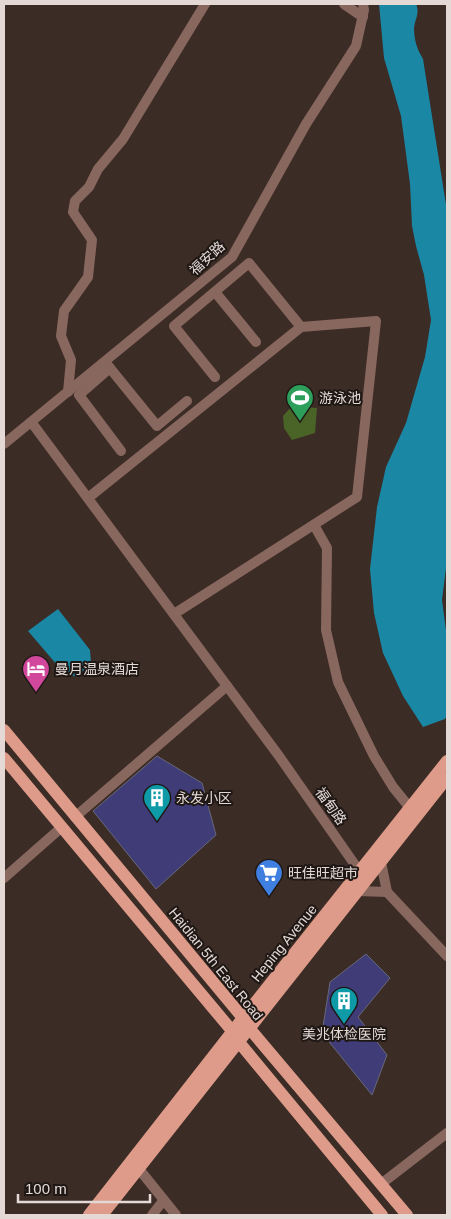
<svg xmlns="http://www.w3.org/2000/svg" width="451" height="1219" viewBox="0 0 451 1219" font-family="Helvetica,'Noto Sans SC',sans-serif">
	<style>
		.green { fill: #4a6428 }
		.water { fill: #1a87a4 }
		.building { fill: #3f3c78; stroke: #676878 }
		.lines { fill: none; stroke-linecap: round; stroke-linejoin: round }
		.minor { stroke: #88675e; stroke-width: 10 }
		.major { stroke: #de9b8a; stroke-width: 12 }
		.labels { text-anchor: middle; dominant-baseline: central; stroke-width: 4; stroke-linejoin: round; paint-order: stroke }
		.street-label { font-size: 14px; fill: #e4d9d5; stroke: #1e1714 }
		.poi-label { font-size: 14px; fill: #e4d9d5; stroke: #1e1714; text-anchor: start }
	</style>
	<rect width="100%" height="100%" fill="#3c2c26"/>
	<path class="green" d="M292 406 317 408 315 433 292 440 284 428 283 416Z"/>
	<g class="water">
		<path d="M379 4H416C420 13 415 19 414 28 414 40 417 49 423 59L447 211V560L442 600 447 638V715L445 719 423 727 403 696 383 653 374 613 370 569 377 507 386 467 406 423 425 357 431 320 424 275 416 246 412 226 410 184 401 116 384 58Z"/>
		<path d="M58 609 90 650 91 663 77 677 63 672 28 631Z"/>
	</g>
	<g class="building">
		<path d="M157 756 202 783 216 835 156 889 93 811Z"/>
		<path d="M366 954 390 978 358 1017 387 1055 372 1095 322 1033 330 982Z"/>
	</g>
	<g class="lines">
		<g class="minor">
			<path d="M344 4 363 17"/>
			<path d="M215 292 256 342"/>
			<path d="M105 362 157 426 187 401"/>
			<path d="M110 368 79 395 121 451"/>
			<path d="M215 377 174 326 249 263 301 327"/>
			<path d="M68 392 71 360 61 336 64 311 88 277 92 240 73 212 75 201 89 187 98 169 123 139 205 4"/>
			<path d="M32 423 279 756 360 872"/>
			<path d="M4 444 232 257 306 124 356 46 364 10 363 4"/>
			<path d="M88 498 301 327 376 321 357 497 174 614"/>
			<path d="M314 525 327 548 326 630 338 682 374 756 393 787 410 808"/>
			<path d="M75 817 227 686"/>
			<path d="M381 862 387 892"/>
			<path d="M4 878 62 827"/>
			<path d="M358 891 387 892"/>
			<path d="M387 892 447 956"/>
			<path d="M139 1169 176 1215"/>
			<path d="M381 1184 447 1133"/>
			<path d="M152 1215 163 1201"/>
		</g>
		<g class="major">
			<path d="M4 730 243 1018 249 1028 407 1215"/>
			<path d="M4 758 233 1032 238 1041 382 1215"/>
			<path d="M89 1215 243 1018 447 761"/>
			<path d="M102 1215 447 778"/>
		</g>
	</g>
	<defs>
		<symbol id="stadium-pin" viewBox="-11 -11 22 30"><path d="M0 17L-7.5 6A9.5 9.5 0 1 1 7.5 6Z" fill="#2e9e5b" stroke="#1e1714"/><path d="M0-5a6.5 5 0 1 0 0 10a6.5 5 0 1 0 0-10ZM-3.5-1.8h7v3.6h-7Z" fill="#fff"/></symbol>
		<symbol id="hotel-pin" viewBox="-11 -11 22 30"><path d="M0 17L-7.5 6A9.5 9.5 0 1 1 7.5 6Z" fill="#d1479c" stroke="#1e1714"/><path d="M-6-4.5h1.5V1H6V5H4.5V3h-9V5H-6ZM-4 0a1.8 1.8 0 1 1 3.6 0ZM.5 0V-2.5h3Q6-2.5 6 0Z" fill="#fff"/></symbol>
		<symbol id="building-pin" viewBox="-11 -11 22 30"><path d="M0 17L-7.5 6A9.5 9.5 0 1 1 7.5 6Z" fill="#0f9aa8" stroke="#1e1714"/><path d="M-4-6H4V6H1V3H-1V6H-4ZM-2.5-4.3h1.7v1.8h-1.7ZM.8-4.3h1.7v1.8H.8ZM-2.5-1h1.7V.8h-1.7ZM.8-1h1.7V.8H.8Z" fill="#fff"/></symbol>
		<symbol id="supermarket-pin" viewBox="-11 -11 22 30"><path d="M0 17L-7.5 6A9.5 9.5 0 1 1 7.5 6Z" fill="#3f7fe0" stroke="#1e1714"/><path d="M-6-5.5h2.5l.6 2H6L4.5 2H-2.5L-4.4-4H-6ZM-1.5 3.2a1.3 1.3 0 1 0 .1 0ZM3 3.2a1.3 1.3 0 1 0 .1 0Z" fill="#fff"/></symbol>
	</defs>
	<g fill-rule="evenodd">
		<use href="#stadium-pin" x="284" y="382" width="32" height="43"/>
		<use href="#hotel-pin" x="20" y="653" width="32" height="43"/>
		<use href="#building-pin" x="141" y="782" width="32" height="43"/>
		<use href="#supermarket-pin" x="253" y="857" width="32" height="43"/>
		<use href="#building-pin" x="328" y="985" width="32" height="43"/>
	</g>
	<g class="labels">
		<g class="street-label">
			<text transform="translate(207 258) rotate(-43)">福安路</text>
			<text transform="translate(331 806) rotate(55)">福甸路</text>
			<text transform="translate(284 943) rotate(-51)">Heping Avenue</text>
			<text transform="translate(216 964) rotate(51)">Haidian 5th East Road</text>
		</g>
		<g class="poi-label">
			<text x="319" y="398">游泳池</text>
			<text x="55" y="669">曼月温泉酒店</text>
			<text x="176" y="798">永发小区</text>
			<text x="288" y="873">旺佳旺超市</text>
			<text x="344" y="1034" text-anchor="middle">美兆体检医院</text>
		</g>
	</g>
	<rect width="451" height="1219" fill="none" stroke="#e4d9d5" stroke-width="10"/>
	<path d="M18 1194v8h132v-8" fill="none" stroke="#e4d9d5" stroke-width="2.5"/>
	<text x="25" y="1194" font-size="15" fill="#e4d9d5" stroke="#1e1714" stroke-width="4" paint-order="stroke">100 m</text>
</svg>
